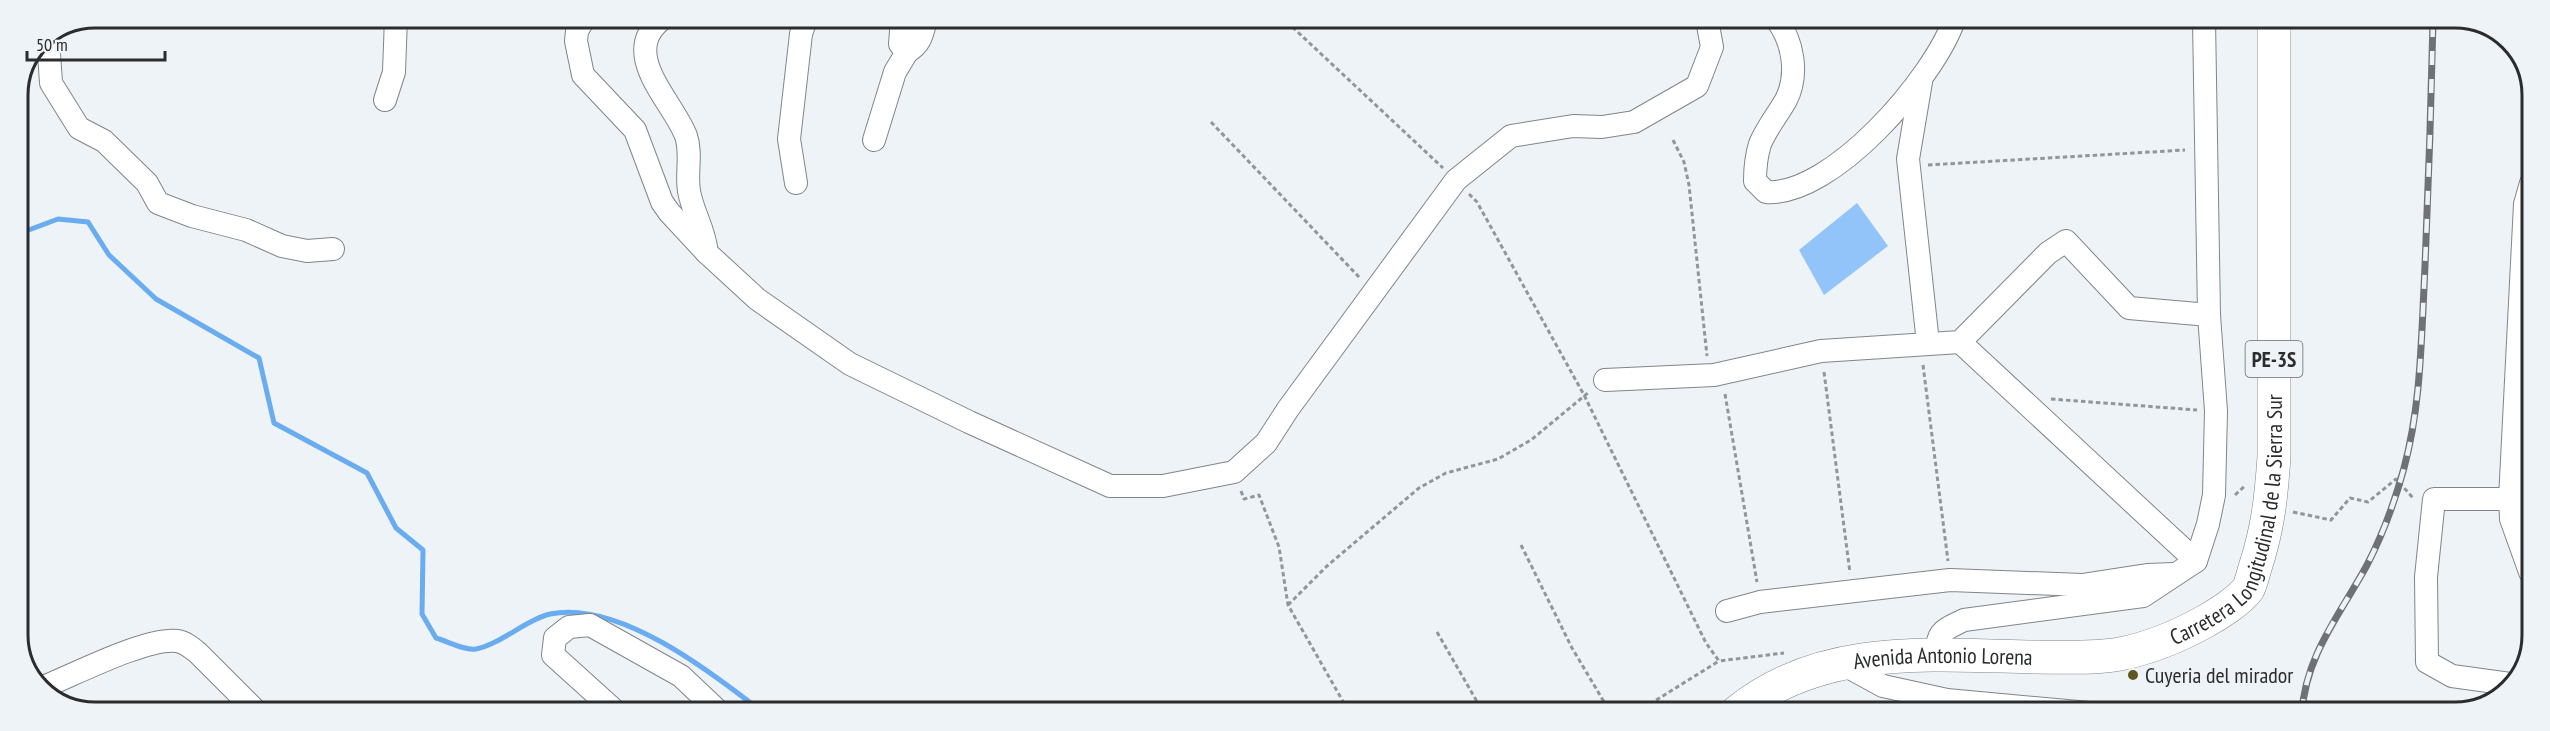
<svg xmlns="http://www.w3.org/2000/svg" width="2550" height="731" viewBox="0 0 2550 731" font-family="'PT Sans Narrow',sans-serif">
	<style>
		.pitch { fill: #92c4f9 }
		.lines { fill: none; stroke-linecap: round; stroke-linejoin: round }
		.stream { stroke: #69acef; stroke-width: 5 }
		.minor-casing { stroke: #81858a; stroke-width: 24 }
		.highway-casing { stroke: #81858a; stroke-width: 34 }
		.path { stroke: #929699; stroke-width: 3; stroke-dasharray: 4.5 3; stroke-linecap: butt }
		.minor { stroke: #fff; stroke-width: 22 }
		.highway { stroke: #fff; stroke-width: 33 }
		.rail-casing { stroke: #6f7275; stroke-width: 7 }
		.rail { stroke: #eef3f8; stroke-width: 4.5; stroke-dasharray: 14; stroke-linecap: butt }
		.poi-dot { fill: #5f5723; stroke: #eef3f8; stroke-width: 2 }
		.labels { text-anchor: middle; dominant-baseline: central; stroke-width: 6; stroke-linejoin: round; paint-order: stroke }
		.shield { fill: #eef3f8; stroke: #65686a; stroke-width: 1.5 }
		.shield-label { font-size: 21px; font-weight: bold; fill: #2a2c2d }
		.street-label { font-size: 22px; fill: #2a2c2d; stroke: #eef3f8 }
		.poi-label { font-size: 22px; fill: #2a2c2d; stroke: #eef3f8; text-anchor: start }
		.rim { fill: none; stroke: #2a2c2d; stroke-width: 3 }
	</style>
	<rect width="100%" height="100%" fill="#eef3f8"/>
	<path class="pitch" d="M1857 203 1888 246 1824 295 1799 250Z"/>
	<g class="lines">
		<path class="stream" d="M18 234 58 219 88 222 109 255 156 299 259 358 274 423 367 473 396 528 423 550 422 614 436 638C447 641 465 651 476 649 501 644 527 619 550 614 618 600 710 671 761 711"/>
		<defs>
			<g id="minor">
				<path d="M584 19 577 31 576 41 583 75 635 130 662 202 669 212 707 253"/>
				<path d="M662 19C618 54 673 101 686 136 692 153 686 174 689 191 693 214 704 227 707 253L757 299 850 364 969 422 1110 486H1163L1234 472 1266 443 1288 409 1456 180 1511 136 1573 126 1602 127 1634 122 1697 86 1712 47 1707 20"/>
				<path d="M902 19 900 44 907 52C921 44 922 35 926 19"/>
				<path d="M1777 20C1793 42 1799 74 1786 100 1778 114 1766 129 1760 144 1756 157 1755 169 1755 181L1766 192C1832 197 1934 78 1954 20"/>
				<path d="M48 38 51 83 79 128 104 141 147 183 158 203 192 216 246 230 282 246 307 251 333 249"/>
				<path d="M1921 82 1908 159 1928 343"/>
				<path d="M385 100 394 72 396 18"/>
				<path d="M874 140 895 72 907 52"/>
				<path d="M796 183 789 139 801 34 806 19"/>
				<path d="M1960 342 2196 561"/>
				<path d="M1605 380 1714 375 1821 351 1960 342 2048 253 2066 241 2129 308 2209 315"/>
				<path d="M2530 572 2511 519 2510 499 2525 204 2531 183"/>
				<path d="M1727 611 1760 602 1950 580 2082 585 2147 575 2175 574"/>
				<path d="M1937 655C1936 631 1944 630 1964 620L2143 596 2196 561 2208 524 2214 495 2216 411 2209 315 2204 20"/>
				<path d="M1841 663 1883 686 1947 700 2089 713"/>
				<path d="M2510 684 2452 676 2427 662 2426 577 2434 499H2510"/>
				<path d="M41 688C72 676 146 637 177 641 185 642 192 648 198 653L256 711"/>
				<path d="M615 711 553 655 555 638 569 627 590 625 681 676 718 711"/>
			</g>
			<g id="highway">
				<path id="s1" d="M1737 712C1821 643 1933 655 2034 657 2061 657 2093 659 2120 654 2150 648 2177 637 2204 622 2217 615 2239 601 2248 589 2251 584 2253 574 2255 568 2268 528 2271 499 2274 457V20"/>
			</g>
		</defs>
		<use href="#minor" class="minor-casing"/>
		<use href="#highway" class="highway-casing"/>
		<g class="path">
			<path d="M2148 20 2185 21"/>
			<path d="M1287 22 1443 168"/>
			<path d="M1973 25 1998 20"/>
			<path d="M1211 122 1359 277"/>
			<path d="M1673 140 1684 162 1689 185 1707 356"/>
			<path d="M1928 165 2185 150"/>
			<path d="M1469 194 1477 202 1584 395 1706 643 1719 661 1784 653"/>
			<path d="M1923 365 1948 561"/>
			<path d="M1824 372 1850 573"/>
			<path d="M1725 394 1757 582"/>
			<path d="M2051 399 2197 410"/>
			<path d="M1241 491 1244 499 1259 495 1279 547 1288 605 1349 712"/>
			<path d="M2235 495 2246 485"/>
			<path d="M2293 512 2331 520 2350 498 2368 502 2396 479 2413 498"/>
			<path d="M1521 545 1572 648 1610 712"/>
			<path d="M1288 605 1327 566 1419 488 1446 473 1498 459 1531 440 1589 392"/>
			<path d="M1437 632 1483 712"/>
			<path d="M1637 712 1719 661"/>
		</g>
		<use href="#minor" class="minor"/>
		<use href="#highway" class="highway"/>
		<defs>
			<path id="rail" d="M2302 713C2305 656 2341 613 2367 565 2383 534 2395 501 2404 468 2420 409 2421 348 2424 288 2428 199 2431 110 2433 21"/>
		</defs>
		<use href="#rail" class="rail-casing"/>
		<use href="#rail" class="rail"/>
	</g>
	<circle class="poi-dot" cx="2133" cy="675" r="6"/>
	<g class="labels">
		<rect class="shield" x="2245.5" y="341" width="57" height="36" rx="4.5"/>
		<g class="shield-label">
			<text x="2274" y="359">PE-3S</text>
		</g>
		<g class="street-label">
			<text stroke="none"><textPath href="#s1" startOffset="594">Carretera Longitudinal de la Sierra Sur</textPath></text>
			<text stroke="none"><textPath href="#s1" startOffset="218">Avenida Antonio Lorena</textPath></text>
		</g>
		<g class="poi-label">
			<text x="2145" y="675">Cuyeria del mirador</text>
		</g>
	</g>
	<path d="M0 0H2550V731H0ZM95 28H2455A67 67 0 0 1 2522 95V635A67 67 0 0 1 2455 702H95A67 67 0 0 1 28 635V95A67 67 0 0 1 95 28Z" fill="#eef3f8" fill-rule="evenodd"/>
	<path class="rim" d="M95 28H2455A67 67 0 0 1 2522 95V635A67 67 0 0 1 2455 702H95A67 67 0 0 1 28 635V95A67 67 0 0 1 95 28Z"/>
	<path d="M27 51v9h138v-9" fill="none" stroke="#2a2c2d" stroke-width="3"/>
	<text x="36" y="51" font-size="18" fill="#2a2c2d" stroke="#eef3f8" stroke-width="4.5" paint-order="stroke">50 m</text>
</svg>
